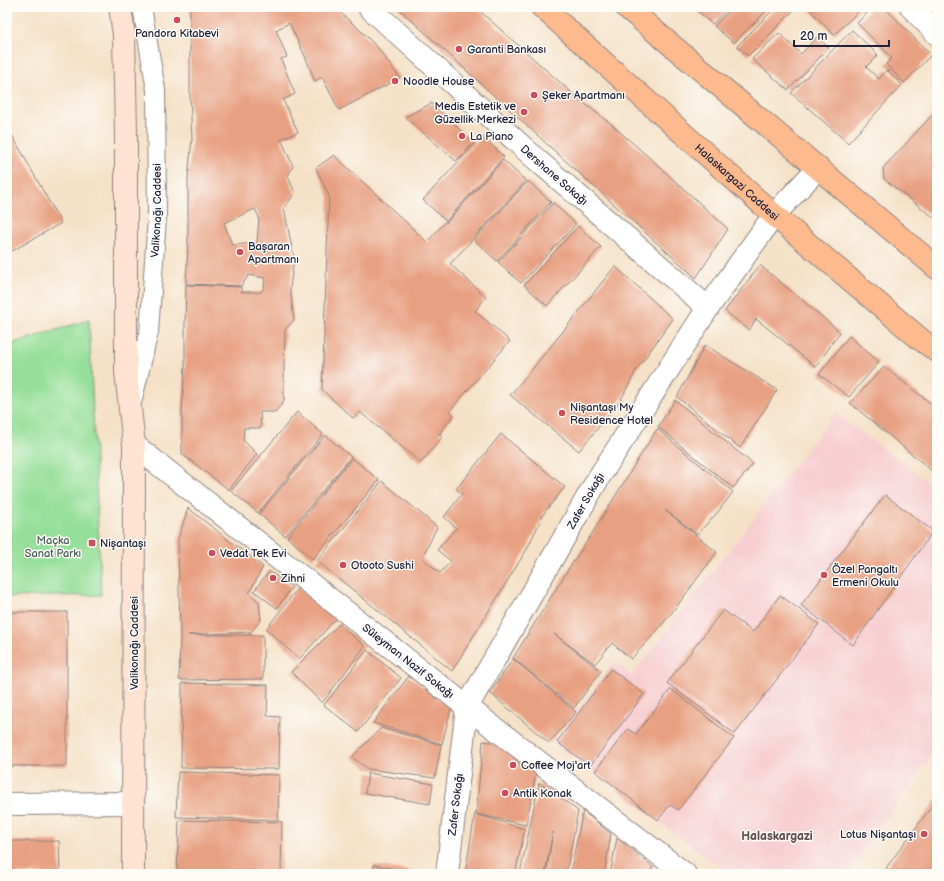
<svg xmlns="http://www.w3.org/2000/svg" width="944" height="881" viewBox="0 0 944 881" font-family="'Balsamiq Sans',sans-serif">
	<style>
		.built { fill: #f7cfd2 }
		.green { fill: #96df9a; stroke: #5c806a }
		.building { fill: #e8a082; fill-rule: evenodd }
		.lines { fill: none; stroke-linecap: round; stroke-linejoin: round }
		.service-casing { stroke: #8c8281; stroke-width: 20 }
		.minor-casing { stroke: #8c8281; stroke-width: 24 }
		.tertiary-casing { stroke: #8c8281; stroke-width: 24 }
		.secondary-casing { stroke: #8c8281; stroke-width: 24 }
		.primary-casing { stroke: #8c8281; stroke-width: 24 }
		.service { stroke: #fff; stroke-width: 18 }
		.minor { stroke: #fff; stroke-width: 22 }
		.tertiary { stroke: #fff; stroke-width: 22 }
		.secondary { stroke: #fee3d2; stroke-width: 22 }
		.primary { stroke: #fcba8e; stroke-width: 22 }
		.poi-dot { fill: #d1495b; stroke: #fdfcf7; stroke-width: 1.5 }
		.labels { text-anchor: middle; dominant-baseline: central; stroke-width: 3; stroke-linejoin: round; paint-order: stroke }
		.poi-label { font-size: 11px; fill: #22223b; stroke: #fdfcf7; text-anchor: start }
		.street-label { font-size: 11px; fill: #22223b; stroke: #fdfcf7 }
		.park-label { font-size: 11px; fill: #455b58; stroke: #fdfcf7 }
		.neighbourhood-label { font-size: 12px; font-weight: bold; fill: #674e54; stroke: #fdfcf7 }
	</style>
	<rect width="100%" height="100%" fill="#fdfcf7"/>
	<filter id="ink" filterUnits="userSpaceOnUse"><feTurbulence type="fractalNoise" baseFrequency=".025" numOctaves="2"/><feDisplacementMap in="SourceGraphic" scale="8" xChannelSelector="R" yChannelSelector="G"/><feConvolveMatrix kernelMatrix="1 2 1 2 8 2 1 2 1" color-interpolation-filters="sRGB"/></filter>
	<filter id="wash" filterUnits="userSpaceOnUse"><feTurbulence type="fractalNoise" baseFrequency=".012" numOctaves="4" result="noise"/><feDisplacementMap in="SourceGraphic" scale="16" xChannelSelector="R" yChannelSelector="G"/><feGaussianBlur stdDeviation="0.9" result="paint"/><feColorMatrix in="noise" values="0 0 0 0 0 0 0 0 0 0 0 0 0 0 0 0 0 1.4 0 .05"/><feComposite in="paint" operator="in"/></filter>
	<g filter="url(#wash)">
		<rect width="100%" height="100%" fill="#f5e1c7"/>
		<path class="built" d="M835 413 937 489V747L847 874H729L554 743 615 661 632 676Z"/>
		<path class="green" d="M89 320 101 595 7 597V345Z"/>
		<g id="blocks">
			<g class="building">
				<path d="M190 7H334L360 30 378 48 400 78 339 110 322 77 315 81 305 56 289 23 276 30 287 57 281 59 295 94 283 100 298 132 281 139 293 166 288 176 295 193 284 208 294 258 290 288 294 320 285 330 284 368V402L275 412H260L261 428H244L243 440 257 454 229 490 182 454V410L185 366V325L186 285 241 287V292H261L264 288 265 278 249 275 241 286 186 284 188 245V178L192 139 190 97ZM255 209 259 217 257 243 232 245 224 223Z"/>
				<path d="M397 7H475L580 100 611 124 652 160 728 229 696 278 549 146Z"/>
				<path d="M693 7H730L712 24Z"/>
				<path d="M733 7H770L734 43 714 26Z"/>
				<path d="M776 7H797L748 56 737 46Z"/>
				<path d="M807 7H863L834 35Z"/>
				<path d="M873 7H884L931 55 904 83 886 64 892 58 857 23Z"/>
				<path d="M852 30 878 55 866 67 879 79 887 70 902 85 848 143 791 93Z"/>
				<path d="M779 33 801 54 817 37 829 48 788 90 752 59Z"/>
				<path d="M432 103 474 143 456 161 405 117Z"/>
				<path d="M937 110V220L884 179 883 168Z"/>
				<path d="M12 135 61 223 7 254V138Z"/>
				<path d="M482 136 504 157 446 221 423 200Z"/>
				<path d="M334 155 427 242 445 222 446 223 503 160 526 181 450 264 486 297 475 311 510 341 450 411 454 415 439 434 443 436 421 463 360 412 353 418 322 390 329 196 316 168Z"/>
				<path d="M528 181 551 202 497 261 474 240Z"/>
				<path d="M553 203 576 224 521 283 498 262Z"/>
				<path d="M578 226 601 247 547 306 524 285Z"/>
				<path d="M760 265 840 332 816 367 756 319 749 330 725 311Z"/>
				<path d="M615 266 673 319 637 369 620 401 579 451 510 395 533 368 573 319Z"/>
				<path d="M849 336 879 362 849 397 819 374Z"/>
				<path d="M705 345 777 390 740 448 677 397Z"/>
				<path d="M884 367 937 408V475L850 403Z"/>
				<path d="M675 400 753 464 733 488 658 427Z"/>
				<path d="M297 412 323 434 258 513 231 491Z"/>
				<path d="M657 429 733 492 717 513 697 534 665 510 717 552 677 606 656 632 631 659 612 643 595 664 554 634 601 671 574 708 513 658 571 565 591 535Z"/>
				<path d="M501 434 565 487 544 513 527 549 452 671 385 616 317 561 382 481 437 527 422 558 440 573 451 561 437 550 456 528 444 517 462 494 456 489Z"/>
				<path d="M325 435 351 457 285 536 259 514Z"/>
				<path d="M352 458 379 480 313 559 287 537Z"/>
				<path d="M885 495 933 531 853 645 801 605Z"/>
				<path d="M188 508 263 567 249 593 259 602 261 620 251 632 188 635H263V679L179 680 180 635 178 539Z"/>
				<path d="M269 571 292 587 277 608 254 591Z"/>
				<path d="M299 587 337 618 299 659 266 629Z"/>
				<path d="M780 595 819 624 735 734 667 683 723 610 753 632Z"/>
				<rect x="7" y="612" width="60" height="154"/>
				<path d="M339 624 365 646 322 703 291 672Z"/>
				<path d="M367 650 401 678 358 732 324 705Z"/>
				<path d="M513 659 576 712 549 743 490 693Z"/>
				<path d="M611 669 644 694 590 766 557 742Z"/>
				<path d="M409 676 451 709 442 744 373 723Z"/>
				<path d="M182 683 268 685 267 716 280 717 279 769 181 768Z"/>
				<path d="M671 689 734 738 678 810 670 805 658 820 595 771 628 729 636 734Z"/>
				<path d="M381 728 441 745 435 778 368 769 352 757Z"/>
				<path d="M483 741 500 743 536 773 526 825 476 814Z"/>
				<path d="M178 772 279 775 278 820 176 817Z"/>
				<path d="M368 773 433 784 430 804 365 793Z"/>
				<path d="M539 783 560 797 578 811 566 874H546L553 832 545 874H520Z"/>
				<path d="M937 799V874H894L886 868Z"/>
				<path d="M583 811 611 834 604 874H570Z"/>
				<path d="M475 814 525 829 515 874H465Z"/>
				<path d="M179 820 282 822 281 874H177Z"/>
				<path d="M617 838 653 867 648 874H610Z"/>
				<path d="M7 841H59L60 874H7Z"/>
				<path d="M374 865 422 873V874H373Z"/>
				<path d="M659 869 665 874H655Z"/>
			</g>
		</g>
	</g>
	<g filter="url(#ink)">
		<use href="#blocks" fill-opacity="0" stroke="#8c8281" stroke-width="1"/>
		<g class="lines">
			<defs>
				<g id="service">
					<path id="s1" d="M132 403 149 332 157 218 156 90 142 7"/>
				</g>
				<g id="minor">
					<path id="s2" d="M369 7 537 160 708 308"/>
					<path d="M911 7 937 34"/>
					<path id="s3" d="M134 445 467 707 685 874"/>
					<path id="s4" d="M447 874 467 707 599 477 708 308 774 215 818 168"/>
				</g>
				<path id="tertiary" d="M7 804 133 803"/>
				<path id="secondary" d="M120 7 124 35 126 133V372L134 445V464L133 874"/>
				<g id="primary">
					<path id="s5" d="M542 7 774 215 920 339 937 351"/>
					<path d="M626 7 937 268"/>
				</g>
			</defs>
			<use href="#service" class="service-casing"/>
			<use href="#minor" class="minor-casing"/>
			<use href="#tertiary" class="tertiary-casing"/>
			<use href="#secondary" class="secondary-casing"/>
			<use href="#primary" class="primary-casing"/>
			<use href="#service" class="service"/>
			<use href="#minor" class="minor"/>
			<use href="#tertiary" class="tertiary"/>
			<use href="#secondary" class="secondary"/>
			<use href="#primary" class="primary"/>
		</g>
	</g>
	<g class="poi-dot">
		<circle cx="177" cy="20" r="4"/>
		<circle cx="459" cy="49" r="4"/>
		<circle cx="395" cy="81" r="4"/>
		<circle cx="534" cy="95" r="4"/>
		<circle cx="524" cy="112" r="4"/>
		<circle cx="462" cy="136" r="4"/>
		<circle cx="240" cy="252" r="4"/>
		<circle cx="562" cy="413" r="4"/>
		<rect x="88" y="539" width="8" height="8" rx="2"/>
		<circle cx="212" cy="553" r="4"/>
		<circle cx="343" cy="565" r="4"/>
		<circle cx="824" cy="575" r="4"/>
		<circle cx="273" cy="578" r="4"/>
		<circle cx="513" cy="765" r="4"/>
		<circle cx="505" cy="793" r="4"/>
		<circle cx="924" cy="834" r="4"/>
	</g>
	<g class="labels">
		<g class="poi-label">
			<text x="177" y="33" text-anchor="middle">Pandora Kitabevi</text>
			<text x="467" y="49">Garanti Bankası</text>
			<text x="403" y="81">Noodle House</text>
			<text x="542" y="95">Şeker Apartmanı</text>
			<text x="516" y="106" text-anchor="end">Medis Estetik ve<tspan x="516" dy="13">Güzellik Merkezi</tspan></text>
			<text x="470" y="136">La Piano</text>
			<text x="248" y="246">Başaran<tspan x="248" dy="13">Apartmanı</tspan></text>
			<text x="570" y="407">Nișantașı My<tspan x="570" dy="13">Residence Hotel</tspan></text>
			<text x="100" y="543">Nişantaşı</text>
			<text x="220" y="553">Vedat Tek Evi</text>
			<text x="351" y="565">Otooto Sushi</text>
			<text x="832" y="569">Özel Pangaltı<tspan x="832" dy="13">Ermeni Okulu</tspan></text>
			<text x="281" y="578">Zihni</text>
			<text x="521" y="765">Coffee Moj'art</text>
			<text x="513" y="793">Antik Konak</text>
			<text x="916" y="834" text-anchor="end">Lotus Nişantaşı</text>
		</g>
		<g class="street-label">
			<text stroke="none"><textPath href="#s2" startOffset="250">Dershane Sokağı</textPath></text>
			<text stroke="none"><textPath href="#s5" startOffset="262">Halaskargazi Caddesi</textPath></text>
			<text stroke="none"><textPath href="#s1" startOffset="195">Valikonağı Caddesi</textPath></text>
			<text stroke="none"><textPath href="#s4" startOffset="406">Zafer Sokağı</textPath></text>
			<text transform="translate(134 643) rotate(-90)">Valikonağı Caddesi</text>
			<text stroke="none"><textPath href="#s3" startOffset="349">Süleyman Nazif Sokağı</textPath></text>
			<text stroke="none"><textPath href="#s4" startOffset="70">Zafer Sokağı</textPath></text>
		</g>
		<g class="park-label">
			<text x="53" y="540">Maçka<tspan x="53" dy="13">Sanat Parkı</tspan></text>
		</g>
		<g class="neighbourhood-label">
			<text x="777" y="836">Halaskargazi</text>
		</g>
	</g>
	<rect width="944" height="881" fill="none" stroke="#fdfcf7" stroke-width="24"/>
	<path d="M794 40v6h95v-6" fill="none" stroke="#22223b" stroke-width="2"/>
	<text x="800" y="40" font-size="12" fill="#22223b" stroke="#fdfcf7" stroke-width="3" paint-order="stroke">20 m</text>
</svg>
